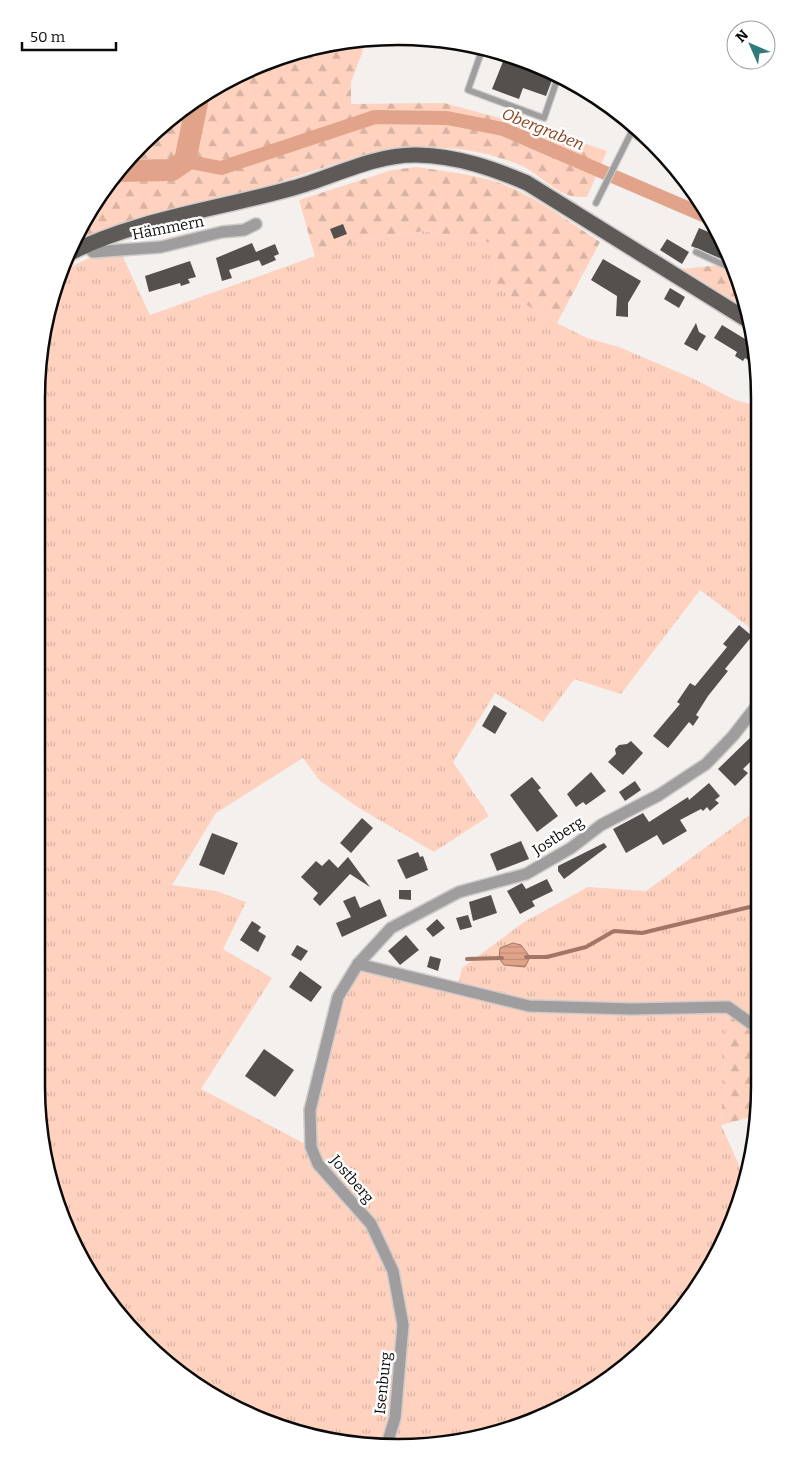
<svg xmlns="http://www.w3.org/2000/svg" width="796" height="1484" viewBox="0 0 796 1484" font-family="Bitter,serif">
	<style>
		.grass { fill: url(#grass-tufts) }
		.forest { fill: url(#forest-firs) }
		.water { fill: url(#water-rules); stroke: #a17664 }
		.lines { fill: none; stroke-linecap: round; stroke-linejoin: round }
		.stream { stroke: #a17664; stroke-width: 4 }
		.canal { stroke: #e1a48a; stroke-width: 14 }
		.river { stroke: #e1a48a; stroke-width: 22 }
		.building { fill: #54504e }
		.lane-casing { stroke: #cfcbca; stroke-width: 8 }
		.street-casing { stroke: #cfcbca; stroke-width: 14 }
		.primary-casing { stroke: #cfcbca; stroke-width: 18 }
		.lane { stroke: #9f9d9d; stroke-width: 5.5 }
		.street { stroke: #9f9d9d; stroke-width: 11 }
		.primary { stroke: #5d5a58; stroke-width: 15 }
		.labels { text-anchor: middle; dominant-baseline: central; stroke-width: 5; stroke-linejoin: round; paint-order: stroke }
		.street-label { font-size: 15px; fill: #0c0b0a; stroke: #fff }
		.water-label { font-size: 16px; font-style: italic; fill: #88401b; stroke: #fff }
		.rim { fill: none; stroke: #0c0b0a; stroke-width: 2.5 }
	</style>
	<defs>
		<pattern id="grass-tufts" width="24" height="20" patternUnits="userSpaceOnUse" patternTransform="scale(1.25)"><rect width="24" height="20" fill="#fed2bf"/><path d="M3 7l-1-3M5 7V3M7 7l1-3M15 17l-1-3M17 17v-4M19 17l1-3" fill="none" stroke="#d8b3a3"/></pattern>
		<pattern id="forest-firs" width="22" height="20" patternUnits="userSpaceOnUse" patternTransform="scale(1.25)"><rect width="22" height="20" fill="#fed2bf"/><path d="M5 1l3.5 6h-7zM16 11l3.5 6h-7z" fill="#d8b3a3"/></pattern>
		<pattern id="water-rules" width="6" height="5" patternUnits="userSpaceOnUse" patternTransform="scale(1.25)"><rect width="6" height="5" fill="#e1a48a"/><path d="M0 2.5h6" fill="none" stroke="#c08c76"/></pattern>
	</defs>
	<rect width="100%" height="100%" fill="#f4f0ee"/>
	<g class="grass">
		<path d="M351 39H369L366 42 321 55 320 47Z"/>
		<path d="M424 231 498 244 493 285 557 323 587 338 619 347 694 379 735 400 757 406V633L700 590 621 694 574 679 543 722 495 693 453 762 489 816 434 852 359 808 319 780 303 758 216 813 172 885 216 891 246 902 223 949 272 978 201 1089 311 1147 310 1110 338 997 358 964 457 988 462 968 524 922 588 887 646 891 758 809 759 1031 728 1008 721 1125 743 1174 749 1170 747 1180 722 1246 654 1342 558 1411 492 1435 422 1447 305 1435 197 1387 111 1306 56 1203 36 1086 37 375 49 305 61 272 93 256 122 255 150 315 363 239Z"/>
	</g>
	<g class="forest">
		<path d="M366 42 351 82V104L444 103 545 130 607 151 587 197C581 197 573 197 568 195 551 189 538 173 522 166 471 144 413 143 359 156L151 224 68 254 74 238 111 178 150 136 161 133 173 116 217 85 282 55 320 47 322 55Z"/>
		<path d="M417 167C444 171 471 174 497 182 534 195 568 221 600 242L557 323 493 285 498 244 424 231 363 239 315 257 299 200 392 170Z"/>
		<path d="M720 265 735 270 744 307 682 269Z"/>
		<path d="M728 1007 759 1034V1109L758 1115 721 1125Z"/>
	</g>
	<path class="water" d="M513 943 521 945 530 957 525 967 504 965 499 958 500 948Z"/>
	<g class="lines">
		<g class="stream">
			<path d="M526 957H547L586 947 614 931 642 933 758 905"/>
			<path d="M467 959 502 958"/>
		</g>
		<path class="canal" d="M185 161 221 168 375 117 447 118 503 129 708 217"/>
		<path class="river" d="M118 171 172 170 185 161 198 98"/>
	</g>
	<g class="building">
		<path d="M506 54 555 72 546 96 523 88 519 99 492 89Z"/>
		<path d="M343 224 347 234 334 239 330 229Z"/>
		<path d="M699 228 718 236 727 251 724 260 691 246Z"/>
		<path d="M667 239 689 252 682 264 660 250Z"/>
		<path d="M252 243 256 252 275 244 279 254 274 256 276 260 262 266 259 260 229 270 232 278 222 281 216 258Z"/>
		<path d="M603 259 641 281 628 303V317L616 316 617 296 591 280Z"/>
		<path d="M190 261 196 277 188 279 190 283 181 286 180 283 149 292 145 276Z"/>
		<path d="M670 288 685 297 679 308 664 299Z"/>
		<path d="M696 323 699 332 706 336 697 351 684 344Z"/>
		<path d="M722 325 755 345 757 365 745 358 743 361 735 356 737 352 714 338Z"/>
		<path d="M739 625 752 636 725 669 728 671 708 696 696 715 699 717 693 726 689 722 668 748 653 736 680 704 677 702 690 683 695 686 727 647 723 644Z"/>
		<path d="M494 705 507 713 495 734 482 726Z"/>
		<path d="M758 730V754L743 769 748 773 735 786 718 769Z"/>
		<path d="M631 741 643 753 623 775 608 762 616 754 615 749 619 745 627 744Z"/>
		<path d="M591 772 606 791 586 805 583 802 576 807 567 794Z"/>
		<path d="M532 777 541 788 538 790 558 816 537 832 510 795Z"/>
		<path d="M635 781 641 790 625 801 619 792Z"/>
		<path d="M709 783 720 796 715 800 719 803 710 811 707 807 703 811 701 809 680 820 687 831 663 845 657 835 626 853 613 829 643 813 649 822 688 797 689 800Z"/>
		<path d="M362 818 373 828 351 853 340 843Z"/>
		<path d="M212 833 238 843 224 875 199 865Z"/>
		<path d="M521 841 529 859 497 871 490 854Z"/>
		<path d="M604 843 607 847 564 879 558 871V866Z"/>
		<path d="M418 852 420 857 423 856 428 870 406 879 397 860Z"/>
		<path d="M348 857 370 887 350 874 320 906 313 899 318 893 301 877 316 861 322 866 329 859 338 868Z"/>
		<path d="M547 879 553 891 532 901 535 906 520 914 507 891 522 883 526 889Z"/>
		<path d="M399 890H411V900L399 899Z"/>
		<path d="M491 895 497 913 473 921 469 902Z"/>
		<path d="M355 896 360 908 380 899 387 916 342 937 336 923 351 917 343 901Z"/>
		<path d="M468 915 472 927 460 930 456 918Z"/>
		<path d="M437 919 445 928 433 937 426 929Z"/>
		<path d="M252 921 261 927 258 931 266 936 258 952 240 940Z"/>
		<path d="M406 935 419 950 400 965 388 951Z"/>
		<path d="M297 945 308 951 301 961 291 955Z"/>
		<path d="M430 956 441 959 438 971 427 967Z"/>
		<path d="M300 971 322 987 311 1002 289 987Z"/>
		<path d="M264 1049 294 1070 275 1097 245 1076Z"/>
	</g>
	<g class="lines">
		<defs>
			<g id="lane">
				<path d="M483 47 468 90 544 118 559 74"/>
				<path d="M632 133 658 149"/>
				<path d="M596 203 635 125"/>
				<path d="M696 252 735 270"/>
			</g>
			<g id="street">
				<path d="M86 245 93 252 161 247 222 232 244 230 256 224"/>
				<path d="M358 964 529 1006 631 1009 728 1007 756 1027 759 1032"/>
				<path d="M387 1444 395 1418 403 1325 393 1271 371 1224 318 1164 311 1147 310 1110 338 997 358 964 391 928 459 892 526 874 571 848 601 825 659 795 706 764 733 736 758 704"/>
			</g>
			<path id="primary" d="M68 254C136 219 219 209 293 188 333 177 375 154 417 155 457 156 492 168 527 183L749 321"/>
		</defs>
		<use href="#lane" class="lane-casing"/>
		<use href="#street" class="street-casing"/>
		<use href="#primary" class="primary-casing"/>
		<use href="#lane" class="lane"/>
		<use href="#street" class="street"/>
		<use href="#primary" class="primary"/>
	</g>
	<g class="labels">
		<g class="street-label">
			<text transform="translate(168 228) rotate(-11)">Hämmern</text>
			<text transform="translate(558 836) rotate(-33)">Jostberg</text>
			<text transform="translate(352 1179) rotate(49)">Jostberg</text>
			<text transform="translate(383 1383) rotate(-84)">Isenburg</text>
		</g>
		<g class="water-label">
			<text transform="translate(543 129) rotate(22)">Obergraben</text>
		</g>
	</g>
	<path d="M0 0H796V1484H0ZM398 45H398A353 353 0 0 1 751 398V1086A353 353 0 0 1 398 1439H398A353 353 0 0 1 45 1086V398A353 353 0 0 1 398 45Z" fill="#fff" fill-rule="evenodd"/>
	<path class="rim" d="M398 45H398A353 353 0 0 1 751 398V1086A353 353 0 0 1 398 1439H398A353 353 0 0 1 45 1086V398A353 353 0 0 1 398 45Z"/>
	<g transform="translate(751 45) rotate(315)"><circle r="24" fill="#ffffff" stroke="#9e9d9d"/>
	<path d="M0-4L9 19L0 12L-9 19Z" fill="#327b7b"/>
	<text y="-8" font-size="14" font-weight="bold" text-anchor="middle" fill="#0c0b0a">N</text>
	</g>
	<path d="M22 42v8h94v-8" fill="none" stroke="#0c0b0a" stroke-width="2.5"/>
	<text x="30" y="42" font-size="15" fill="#0c0b0a" stroke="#ffffff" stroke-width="4" paint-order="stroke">50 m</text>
</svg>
